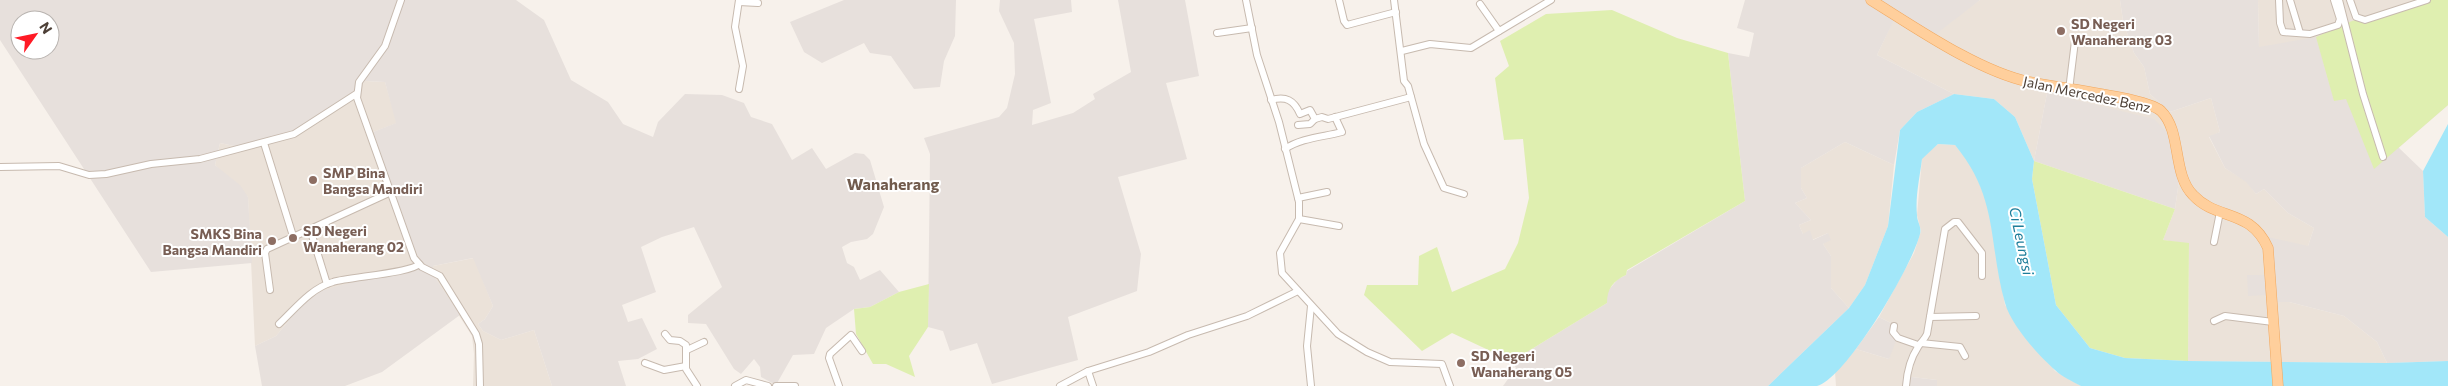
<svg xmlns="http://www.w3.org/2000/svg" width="2448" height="386" viewBox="0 0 2448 386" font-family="Commissioner,sans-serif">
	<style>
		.residential { fill: #ebe2d9 }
		.industrial { fill: #e7e0dc; fill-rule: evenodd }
		.green { fill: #dfefb0 }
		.water { fill: #a2e7f9 }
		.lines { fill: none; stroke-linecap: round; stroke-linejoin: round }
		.street-casing { stroke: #c7baaf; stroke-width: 8 }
		.primary-casing { stroke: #f1a85f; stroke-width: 11 }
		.street { stroke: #fff; stroke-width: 6 }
		.primary { stroke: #ffcf9c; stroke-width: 10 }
		.education-dot { fill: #8d6e63; stroke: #fff; stroke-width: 2 }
		.labels { text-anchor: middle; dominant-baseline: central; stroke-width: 4; stroke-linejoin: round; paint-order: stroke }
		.education-label { font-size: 14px; font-weight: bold; fill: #785e54; stroke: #fff; text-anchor: start }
		.street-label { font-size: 14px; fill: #4d4037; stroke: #fff }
		.water-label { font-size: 15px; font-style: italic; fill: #1e7e9a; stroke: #fff }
		.quarter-label { font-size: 16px; font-weight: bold; fill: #715b4d; stroke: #fff }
	</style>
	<rect width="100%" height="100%" fill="#f7f1eb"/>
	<g class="residential">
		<path d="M1980 0H2120L2123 21 2134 53 2144 67 2150 94 2170 112 2211 98 2220 132 2209 137 2225 168 2247 182 2256 194 2264 189 2288 213 2314 228 2308 246 2267 249 2270 302H2289L2344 316 2377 342 2387 363 2188 361 2189 244 2163 240 2175 209 2179 180 2047 93 2034 161 2015 117 1994 99 1954 94 1877 55 1894 19 1966 9Z"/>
		<path d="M2258 0H2448V105L2374 169 2259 48Z"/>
		<path d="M365 81 385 82 397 123 368 134 416 269 300 307 276 336 255 346 248 197 215 165 220 143 234 146 354 94Z"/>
		<path d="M1845 142 1894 165 1888 226 1865 285 1849 308 1831 288V256L1823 244 1828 233 1812 240 1803 234 1799 225 1811 220 1795 203 1807 198 1801 188V168Z"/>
		<path d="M1938 144 1955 145 1971 164 1988 204 2005 305 2055 371 2081 386H1937V380L1903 376 1902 386H1836L1835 372 1856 349 1889 359 1893 324 1879 317 1914 253 1921 231 1917 215 1922 158Z"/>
		<path d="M474 258 493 306 485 319 478 324 483 331 501 340 534 330 552 386H473L474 354 472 336 434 276 433 266Z"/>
	</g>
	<g class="industrial">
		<path d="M0 0H516L544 20 571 80 608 102 623 124 653 137 658 122 685 94 722 95 744 103 751 117 772 124 792 160 812 148 826 169 855 153 864 154 870 160 884 207 873 234 867 239 851 242 842 247 847 263 854 267 860 280 880 270 899 292 870 307 854 309 826 328 814 354 793 355 776 385 761 377 760 367 754 359 741 374 734 369 706 324 688 323V315L722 287 694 227 662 237 641 247 656 292 622 305 628 322 642 318 657 349 638 359 618 361 626 386H552L534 330 501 340 483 331 478 324 485 319 493 306 473 258 433 266 434 276 460 315 382 372 345 386H262L255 346 276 336 300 307 320 291 376 276 416 268 368 134 396 123 385 82 365 81 354 94 298 132 254 145 234 146 220 143 215 165 240 185 248 197 252 263 151 272 0 40ZM20 20H50V50H20Z"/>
		<path d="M844 0H956L955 36 944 61 940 87 914 89 891 56 870 53 864 43 822 63 804 52 790 22Z"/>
		<path d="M1000 0H1071L1072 12 1034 19 1051 103 1033 110 1032 125 1073 113 1095 99 1093 94 1131 72 1118 0H1185L1199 76 1166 83 1187 159 1118 177 1141 254 1137 291 1068 317 1078 360 992 384 977 343 950 351 943 331 928 327 930 154 924 138 999 117 1007 108 1015 74 1014 43 999 11Z"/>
		<path d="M1745 0H1980L1931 38 1894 20 1877 55 1954 94 1917 112 1900 130 1894 165 1845 142 1801 168V188L1807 198 1795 203 1811 220 1799 225 1803 234 1810 230 1813 240 1828 233 1831 240 1823 244 1831 256V288L1849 308 1768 386H1503L1516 368 1512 361 1607 303V292L1618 279 1626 275 1627 271 1745 201 1728 53 1749 57 1754 33 1737 28Z"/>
		<path d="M2120 0H2258L2259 47 2316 37 2334 101 2346 98 2374 168 2398 147 2423 171 2425 217 2448 237V361L2387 363 2377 342 2344 316 2289 302H2270L2269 295 2248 296 2247 275H2268L2267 249 2259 235 2308 246 2314 228 2288 213 2264 189 2256 194 2246 182 2225 168 2209 136 2220 132 2211 98 2170 112 2150 94 2144 67 2134 53 2123 21Z"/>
		<path d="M2047 93 2154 119 2168 133 2179 180 2175 209 2034 161Z"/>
		<path d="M1879 317 1893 324 1892 331 1899 333 1889 359 1856 349Z"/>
		<path d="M1903 376 1937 380V386H1902Z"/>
	</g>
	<g class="green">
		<path d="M2427 0H2448V105L2374 169 2346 99 2334 101 2316 37 2352 21Z"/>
		<path d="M1612 10 1677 38 1728 53 1745 201 1627 270 1626 275C1613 281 1607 289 1607 303L1512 361 1452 333 1422 351 1364 295 1367 285H1418L1419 256 1437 247 1452 292 1505 269 1518 243 1529 198 1523 139 1504 140 1495 78 1509 66 1500 41 1546 14Z"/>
		<path d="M2034 161 2175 209 2163 240 2189 243 2188 361 2125 358 2090 348 2056 305 2032 179Z"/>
		<path d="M929 284 928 327 909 356 915 377 886 364H873L856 334 854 309 870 307 899 292Z"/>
	</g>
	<g class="water">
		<path d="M1954 94 1994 99 2015 117 2034 161 2032 179 2056 305 2090 348 2125 358 2188 361 2387 363 2448 361V386H2081C2072 381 2062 377 2055 370 2038 355 2011 325 2005 303 1988 243 1999 198 1955 145L1938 144 1922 159C1920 176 1915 197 1917 215 1917 222 1922 227 1920 234 1913 264 1847 378 1817 386 1806 386 1781 386 1768 386L1849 308 1865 285 1888 226 1900 130 1917 112Z"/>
		<path d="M2448 124V237L2425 217 2423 171Z"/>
	</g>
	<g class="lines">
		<defs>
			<g id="street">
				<path d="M401 0 385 46 359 82 357 98 414 258 422 267 440 276 476 334 479 344 480 386"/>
				<path d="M1246 0 1257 55 1279 122 1299 202V219L1280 253 1282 273 1338 334 1367 352 1390 362 1442 364 1450 386"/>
				<path d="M1339 0 1344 21 1347 25 1396 12"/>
				<path d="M1394 0 1404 81 1408 86 1424 144 1444 188 1464 194"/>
				<path d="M2279 0 2280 23 2283 32 2310 34 2338 25 2340 19 2334 0"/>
				<path d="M2290 0 2300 33"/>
				<path d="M2339 0 2363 94 2383 157"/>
				<path d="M2350 0 2356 17 2365 20 2427 0"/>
				<path d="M739 2 758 3"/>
				<path d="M1480 4 1499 31"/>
				<path d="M1217 33 1252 28"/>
				<path d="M1402 51 1430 44 1471 48 1551 0"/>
				<path d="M739 89 743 66 735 27 739 0"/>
				<path d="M2069 90 2075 41"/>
				<path d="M1271 100C1286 96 1294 100 1300 114L1310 110 1315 119 1322 117 1328 119 1411 97"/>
				<path d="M1298 125 1310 124 1315 119"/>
				<path d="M264 143 293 236"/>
				<path d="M1285 149C1301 138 1323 137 1342 132L1335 117"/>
				<path d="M0 167 59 166 89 175 106 174 151 164 200 159 294 134 356 94"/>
				<path d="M1298 198 1327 192"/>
				<path d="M1299 219 1339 226"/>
				<path d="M310 229 327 284"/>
				<path d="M2214 242 2220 212"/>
				<path d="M270 290 265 253 267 249 391 192"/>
				<path d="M1930 317 1976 316"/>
				<path d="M2214 321 2225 316 2273 322"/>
				<path d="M279 324C295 309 311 288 333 282 349 277 412 273 419 264"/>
				<path d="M1894 326 1893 332 1898 338 1918 345"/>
				<path d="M665 334 670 340 680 341 686 345V369L697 386"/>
				<path d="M1921 343 1960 347 1965 356"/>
				<path d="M687 350 704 342"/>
				<path d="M645 363 664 370 686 366"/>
				<path d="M1088 371 1093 386"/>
				<path d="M735 386 746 380 768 386"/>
				<path d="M776 386H795"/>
				<path d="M839 386 829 358 830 354 851 335 862 351"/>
				<path d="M1060 386 1088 371 1149 352 1188 335 1247 316 1298 291"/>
				<path d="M1311 386 1307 346 1311 306"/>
				<path d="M1906 386C1907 372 1910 359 1918 347 1921 342 1924 340 1927 334L1945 229 1954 222H1958L1982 253V276"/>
			</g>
			<path id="primary" d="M1871 0C1916 28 1978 71 2029 82 2053 87 2148 98 2161 111 2182 131 2172 174 2193 195 2217 221 2250 208 2268 248L2278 386"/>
		</defs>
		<use href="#street" class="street-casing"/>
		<use href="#primary" class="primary-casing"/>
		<use href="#street" class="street"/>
		<use href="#primary" class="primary"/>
	</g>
	<g class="education-dot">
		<circle cx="2061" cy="31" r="5"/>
		<circle cx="313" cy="180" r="5"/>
		<circle cx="293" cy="238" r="5"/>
		<circle cx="272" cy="241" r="5"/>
		<circle cx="1461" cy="363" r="5"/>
	</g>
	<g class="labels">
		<g class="education-label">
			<text x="2071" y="23">SD Negeri<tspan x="2071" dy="16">Wanaherang 03</tspan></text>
			<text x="323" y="172">SMP Bina<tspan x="323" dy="16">Bangsa Mandiri</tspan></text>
			<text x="303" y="230">SD Negeri<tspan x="303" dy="16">Wanaherang 02</tspan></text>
			<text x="262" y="233" text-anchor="end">SMKS Bina<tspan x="262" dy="16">Bangsa Mandiri</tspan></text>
			<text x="1471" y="355">SD Negeri<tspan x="1471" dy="16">Wanaherang 05</tspan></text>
		</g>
		<g class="street-label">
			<text transform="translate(2087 94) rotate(12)">Jalan Mercedez Benz</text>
		</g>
		<g class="water-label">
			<text transform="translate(2022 241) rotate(78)">Ci Leungsi</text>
		</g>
		<g class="quarter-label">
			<text x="893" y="183">Wanaherang</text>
		</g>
	</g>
	<g transform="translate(35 35) rotate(57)"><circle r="24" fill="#ffffff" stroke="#b8b3af"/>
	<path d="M0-4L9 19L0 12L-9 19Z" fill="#ff1a25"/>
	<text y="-8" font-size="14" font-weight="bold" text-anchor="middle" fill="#4d4037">N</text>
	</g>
</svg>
